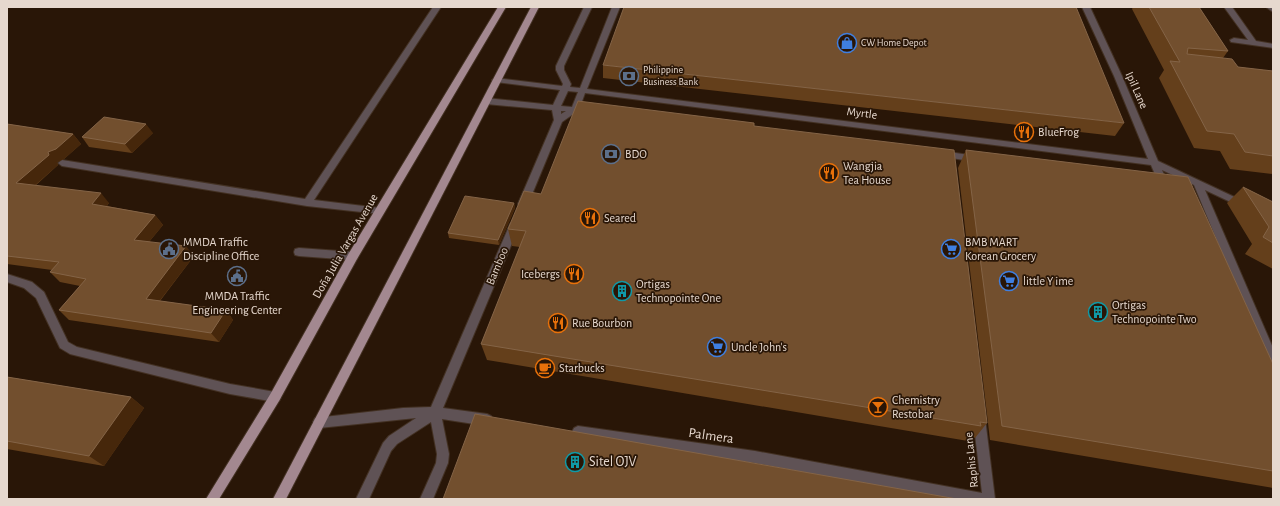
<svg xmlns="http://www.w3.org/2000/svg" width="1280" height="506" viewBox="0 0 1280 506" font-family="'Alegreya Sans',sans-serif">
	<style>
		.lines { fill: none; stroke-linecap: round; stroke-linejoin: round }
		.minor-casing { stroke: #433123; stroke-width: 2 }
		.major-casing { stroke: #433123; stroke-width: 2 }
		.minor { fill: #5f5255; fill-rule: evenodd }
		.major { fill: #a38890; fill-rule: evenodd }
		.wall { fill: #643f1b }
		.shaded-wall { fill: #46270b }
		.building { fill: #724f2e; stroke: #846447 }
		.labels { text-anchor: middle; dominant-baseline: central; stroke-width: 3.5; stroke-linejoin: round; paint-order: stroke }
		.far-poi-label { font-size: 10px; fill: #e6d8ce; stroke: #291607; text-anchor: start }
		.street-label { font-size: 12px; fill: #e6d8ce; stroke: #291607 }
		.poi-label { font-size: 12px; fill: #e6d8ce; stroke: #291607; text-anchor: start }
		.near-street-label { font-size: 14px; fill: #e6d8ce; stroke: #291607 }
		.near-poi-label { font-size: 14px; fill: #e6d8ce; stroke: #291607; text-anchor: start }
	</style>
	<rect width="100%" height="100%" fill="#291607"/>
	<g class="lines">
		<defs>
			<g id="minor">
				<path d="M433 7H441L314 200 380 208 385 211 383 213 380 214 307 206 62 166 58 163 62 160 305 199Z"/>
				<path d="M584 7H592L564 66V70L571 84 570 87 580 88 612 7H620L587 89 1148 159 1114 76 1082 7H1090L1122 76 1158 161 1245 202 1247 204 1242 207 1239 206 1205 190 1273 348V366L1269 364 1267 361 1194 185 1162 170 1168 184 1166 186H1160L1151 165 585 93 580 107 589 108 593 111 589 114 576 112 562 122 528 204 523 207 520 206 518 204 554 120 552 110 486 104 482 101 486 98 553 105 560 90 496 82 492 80 496 78 562 86 563 84 556 70V66ZM568 91 578 92 572 107 561 106ZM561 111H566L561 114Z"/>
				<path d="M1224 7H1232L1256 41 1273 44V48L1231 42 1230 40 1234 38 1248 40Z"/>
				<path d="M1266 7H1273V12Z"/>
				<path d="M942 151 976 156 980 159 976 162 939 156 938 154 939 152Z"/>
				<path d="M515 220 520 224 443 408 487 414 491 416 493 420 491 424 487 426 442 419 449 454 448 463 433 499H420L436 463 437 454 431 422 397 444 391 451 369 499H356L383 443 389 436 416 418 319 428 315 426 313 422 315 418 403 408 431 407 510 224Z"/>
				<path d="M299 248 353 252 357 253 358 256 357 259 353 260 299 256 295 255 294 252 295 249Z"/>
				<path d="M7 274 32 282 44 292 68 342 77 347 230 384 275 392 279 393 281 397 279 401 275 402 230 394 70 354 60 348 36 298 24 288 7 282Z"/>
				<path d="M979 412 983 414 985 418 995 499H946L755 463 578 438 574 436 572 432 574 428 578 426 755 451 982 493 973 418 975 414Z"/>
			</g>
			<g id="major">
				<path d="M498 7H506L357 259 279 401 219 499H206L271 393 349 253Z"/>
				<path d="M531 7H539L286 499H273Z"/>
			</g>
		</defs>
		<use href="#minor" class="minor-casing"/>
		<use href="#major" class="major-casing"/>
		<use href="#minor" class="minor"/>
		<use href="#major" class="major"/>
	</g>
	<g class="wall">
		<path d="M1133 7H1199L1228 51 1223 58 1238 67 1273 71V174L1230 169 1220 151 1194 148 1159 78 1164 70 1132 9Z"/>
		<path d="M603 65 1124 123 1115 136 603 78Z"/>
		<path d="M7 124 73 134 81 144 64 159 57 162 58 165 35 186 109 203 107 206 155 215 163 225 149 242 194 256 160 301 226 310 233 320 219 342 69 320 59 310 80 286 60 282 50 272 52 270 7 264Z"/>
		<path d="M754 126 987 423 975 438 971 437 968 441 487 360 481 344 520 247 512 246 508 229 541 194Z"/>
		<path d="M153 133 132 153 89 147 82 137Z"/>
		<path d="M966 150 1273 364V488L990 440 958 168Z"/>
		<path d="M1243 187 1273 202V269L1245 254 1252 244 1227 203Z"/>
		<path d="M514 203 515 208 499 245 449 238 448 233Z"/>
		<path d="M7 377 131 397 144 408 104 466 7 449Z"/>
	</g>
	<g class="shaded-wall">
		<path d="M146 124 153 133 132 153 125 144Z"/>
		<path d="M73 134 81 144 64 159 57 162 58 165 26 193 16 183 48 152Z"/>
		<path d="M101 193 109 203 100 214 92 204Z"/>
		<path d="M514 203 515 208 499 245 498 240Z"/>
		<path d="M155 215 163 225 143 249 134 240Z"/>
		<path d="M186 246 194 256 154 308 146 299Z"/>
		<path d="M226 310 233 320 219 342 211 333Z"/>
		<path d="M131 397 144 408 104 466 89 456Z"/>
	</g>
	<g class="building">
		<path d="M624 7H1076L1124 123 603 65Z"/>
		<path d="M1149 7H1199L1228 51 1188 48 1187 54 1232 59 1238 67 1273 71V156L1245 152 1234 134 1207 131 1170 61 1180 62Z"/>
		<path d="M578 101 754 123V126L954 150 987 423 980 422 981 426 481 344 526 231 508 229 524 191 541 194Z"/>
		<path d="M104 117 146 124 125 144 82 137Z"/>
		<path d="M7 124 73 134 56 149 48 152 49 155 16 183 101 193 92 204 155 215 134 240 186 246 146 299 226 310 211 333 59 310 86 279 50 272 59 262 7 256Z"/>
		<path d="M966 150 1188 177 1273 364V471L1002 426Z"/>
		<path d="M1243 187 1273 202V243L1263 237 1269 227Z"/>
		<path d="M465 196 514 203 498 240 448 233Z"/>
		<path d="M7 377 131 397 89 456 7 441Z"/>
		<path d="M475 414 957 499H443Z"/>
	</g>
	<defs>
		<symbol id="shop-ring" viewBox="-11 -11 22 22"><circle r="9.5" fill="#291607" stroke="#3f7fe0" stroke-width="1.5"/><path d="M-5-2.5h2.3a2.7 3.5 0 0 1 5.4 0H5L5.5 6h-11ZM-1.5-2.5h3a1.5 2.3 0 0 0-3 0Z" fill="#3f7fe0"/></symbol>
		<symbol id="bank-ring" viewBox="-11 -11 22 22"><circle r="9.5" fill="#291607" stroke="#5c6f8a" stroke-width="1.5"/><path d="M-6-4H6V4H-6ZM0-2.3a2.3 2.3 0 1 0 0 4.6a2.3 2.3 0 1 0 0-4.6Z" fill="#5c6f8a"/></symbol>
		<symbol id="restaurant-ring" viewBox="-11 -11 22 22"><circle r="9.5" fill="#291607" stroke="#e8710a" stroke-width="1.5"/><path d="M-5-6h1v4h1v-4h1v4h1v-4h1v5L-1.5 .5V6h-2V.5L-5-1ZM5-6V6H3V1.5H1.5Q1.5-4 5-6Z" fill="#e8710a"/></symbol>
		<symbol id="civic-ring" viewBox="-11 -11 22 22"><circle r="9.5" fill="#291607" stroke="#5c6f8a" stroke-width="1.5"/><path d="M-.6-6.5H3V-4.5H.6V-3L4-1V1h2V6H-6V1h2V-1L-.6-3ZM-1.2 2.5V6h2.4V2.5Z" fill="#5c6f8a"/></symbol>
		<symbol id="supermarket-ring" viewBox="-11 -11 22 22"><circle r="9.5" fill="#291607" stroke="#3f7fe0" stroke-width="1.5"/><path d="M-6-5.5h2.5l.6 2H6L4.5 2H-2.5L-4.4-4H-6ZM-1.5 3.2a1.3 1.3 0 1 0 .1 0ZM3 3.2a1.3 1.3 0 1 0 .1 0Z" fill="#3f7fe0"/></symbol>
		<symbol id="building-ring" viewBox="-11 -11 22 22"><circle r="9.5" fill="#291607" stroke="#0f9aa8" stroke-width="1.5"/><path d="M-4-6H4V6H1V3H-1V6H-4ZM-2.5-4.3h1.7v1.8h-1.7ZM.8-4.3h1.7v1.8H.8ZM-2.5-1h1.7V.8h-1.7ZM.8-1h1.7V.8H.8Z" fill="#0f9aa8"/></symbol>
		<symbol id="cafe-ring" viewBox="-11 -11 22 22"><circle r="9.5" fill="#291607" stroke="#e8710a" stroke-width="1.5"/><path d="M-5.5-4.5H6V0H3Q3 3.5 0 3.5H-2.5Q-5.5 3.5-5.5 0ZM3-3.2v2h1.7v-2ZM-6 4.5H4V6H-6Z" fill="#e8710a"/></symbol>
		<symbol id="bar-ring" viewBox="-11 -11 22 22"><circle r="9.5" fill="#291607" stroke="#e8710a" stroke-width="1.5"/><path d="M-6-5H6L.8 .8V4.5H3.5V6h-7V4.5H-.8V.8Z" fill="#e8710a"/></symbol>
	</defs>
	<g fill-rule="evenodd">
		<use href="#shop-ring" x="836" y="32" width="22" height="22"/>
		<use href="#bank-ring" x="618" y="65" width="22" height="22"/>
		<use href="#restaurant-ring" x="1013" y="121" width="22" height="22"/>
		<use href="#bank-ring" x="600" y="143" width="22" height="22"/>
		<use href="#restaurant-ring" x="818" y="162" width="22" height="22"/>
		<use href="#restaurant-ring" x="579" y="207" width="22" height="22"/>
		<use href="#civic-ring" x="158" y="238" width="22" height="22"/>
		<use href="#supermarket-ring" x="940" y="238" width="22" height="22"/>
		<use href="#restaurant-ring" x="563" y="263" width="22" height="22"/>
		<use href="#civic-ring" x="226" y="265" width="22" height="22"/>
		<use href="#supermarket-ring" x="998" y="270" width="22" height="22"/>
		<use href="#building-ring" x="611" y="280" width="22" height="22"/>
		<use href="#building-ring" x="1087" y="301" width="22" height="22"/>
		<use href="#restaurant-ring" x="547" y="312" width="22" height="22"/>
		<use href="#supermarket-ring" x="706" y="336" width="22" height="22"/>
		<use href="#cafe-ring" x="534" y="357" width="22" height="22"/>
		<use href="#bar-ring" x="867" y="396" width="22" height="22"/>
		<use href="#building-ring" x="564" y="451" width="22" height="22"/>
	</g>
	<g class="labels">
		<g class="far-poi-label">
			<text x="861" y="43">CW Home Depot</text>
			<text x="643" y="70">Philippine<tspan x="643" dy="12">Business Bank</tspan></text>
		</g>
		<g class="street-label">
			<text transform="translate(1137 90) rotate(66)">Ipil Lane</text>
			<text transform="translate(862 113) rotate(7)">Myrtle</text>
			<text transform="translate(345 246) rotate(-60)">Doña Julia Vargas Avenue</text>
			<text transform="translate(497 266) rotate(-67)">Bamboo</text>
			<text transform="translate(971 460) rotate(-96)">Raphis Lane</text>
		</g>
		<g class="poi-label">
			<text x="1038" y="132">BlueFrog</text>
			<text x="625" y="154">BDO</text>
			<text x="843" y="166">Wangjia<tspan x="843" dy="14">Tea House</tspan></text>
			<text x="604" y="218">Seared</text>
			<text x="183" y="242">MMDA Traffic<tspan x="183" dy="14">Discipline Office</tspan></text>
			<text x="965" y="242">BMB MART<tspan x="965" dy="14">Korean Grocery</tspan></text>
			<text x="560" y="274" text-anchor="end">Icebergs</text>
			<text x="1023" y="281">little Y ime</text>
			<text x="636" y="284">Ortigas<tspan x="636" dy="14">Technopointe One</tspan></text>
			<text x="237" y="296" text-anchor="middle">MMDA Traffic<tspan x="237" dy="14">Engineering Center</tspan></text>
			<text x="1112" y="305">Ortigas<tspan x="1112" dy="14">Technopointe Two</tspan></text>
			<text x="572" y="323">Rue Bourbon</text>
			<text x="731" y="347">Uncle John's</text>
			<text x="559" y="368">Starbucks</text>
			<text x="892" y="400">Chemistry<tspan x="892" dy="14">Restobar</tspan></text>
		</g>
		<g class="near-street-label">
			<text transform="translate(711 436) rotate(8)">Palmera</text>
		</g>
		<g class="near-poi-label">
			<text x="589" y="462">Sitel OJV</text>
		</g>
	</g>
	<rect width="1280" height="506" fill="none" stroke="#e6d8ce" stroke-width="16"/>
</svg>
